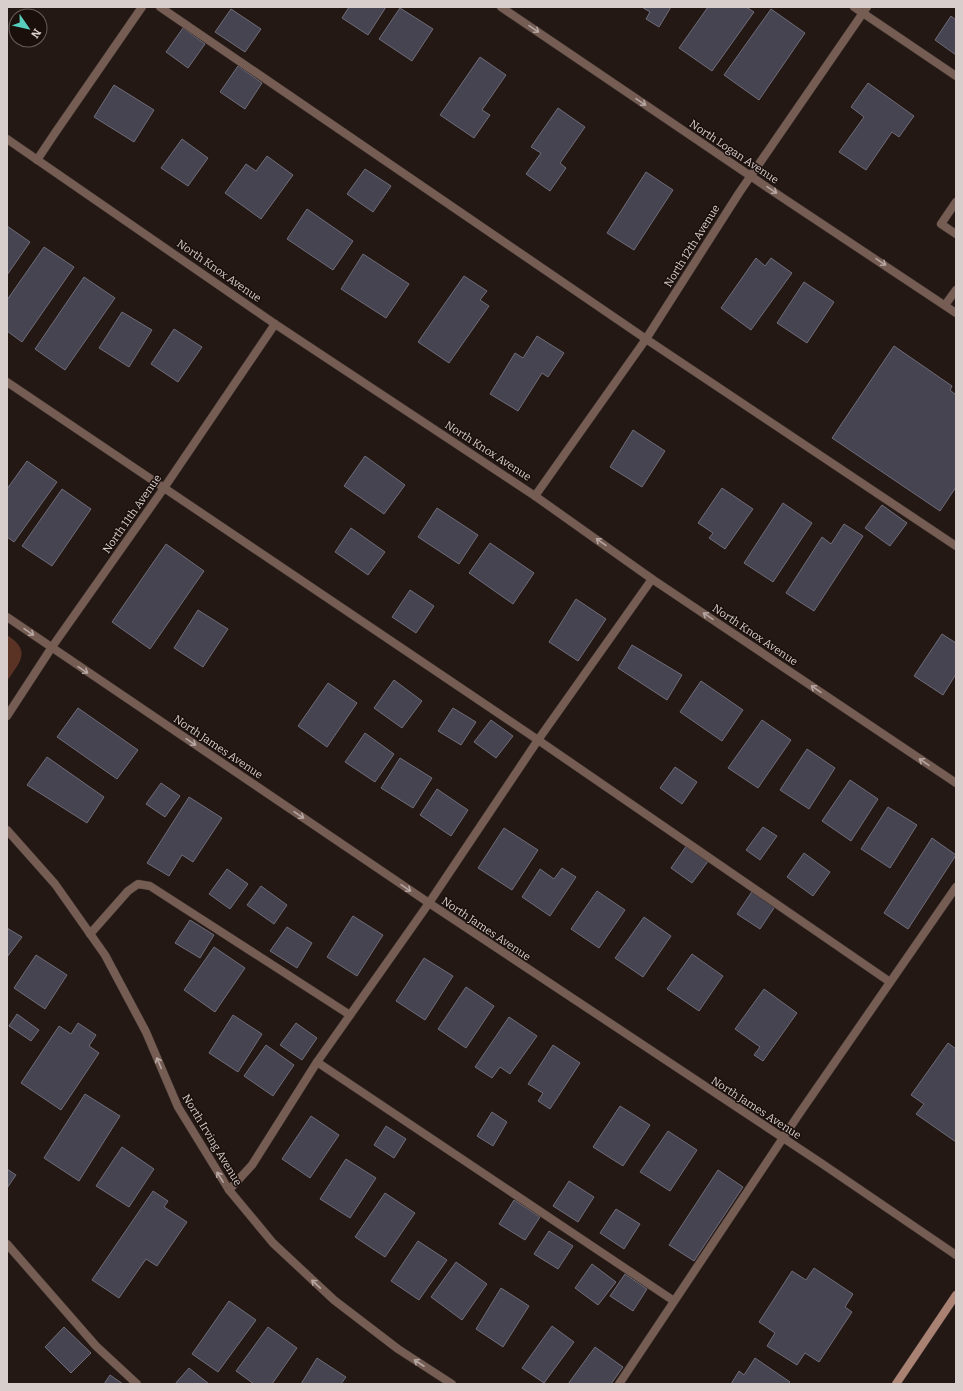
<svg xmlns="http://www.w3.org/2000/svg" width="963" height="1391" viewBox="0 0 963 1391" font-family="Bitter,serif">
	<style>
		.green { fill: #5a3325 }
		.building { fill: #464450; stroke: #6e6c79 }
		.lines { fill: none; stroke-linecap: round; stroke-linejoin: round }
		.service-casing { stroke: #3d322e; stroke-width: 9 }
		.minor-casing { stroke: #3d322e; stroke-width: 9 }
		.secondary-casing { stroke: #3d322e; stroke-width: 9 }
		.service { stroke: #765d54; stroke-width: 8 }
		.minor { stroke: #765d54; stroke-width: 8 }
		.secondary { stroke: #aa8274; stroke-width: 8 }
		.oneway { stroke: #b6a7a3 }
		.labels { text-anchor: middle; dominant-baseline: central; stroke-width: 3; stroke-linejoin: round; paint-order: stroke }
		.street-label { font-size: 11px; fill: #d8cfcd; stroke: #1a0f0b }
	</style>
	<rect width="100%" height="100%" fill="#241814"/>
	<path class="green" d="M7 635C32 651 20 662 7 681Z"/>
	<g class="building">
		<path d="M349 7H386L368 35 342 18Z"/>
		<path d="M642 7H671L659 27 646 19 650 12Z"/>
		<path d="M708 7H746L754 12 712 71 679 48Z"/>
		<path d="M400 8 433 29 412 61 379 39Z"/>
		<path d="M231 9 261 29 245 52 215 32Z"/>
		<path d="M771 9 805 33 759 100 724 75Z"/>
		<path d="M951 16 956 20V55L935 40Z"/>
		<path d="M183 28 205 44 188 68 166 52Z"/>
		<path d="M480 57 506 75 482 110 490 115 474 138 440 115Z"/>
		<path d="M238 66 262 83 245 109 220 92Z"/>
		<path d="M868 83 914 116 899 137 892 132 866 170 839 152 864 117 851 107Z"/>
		<path d="M114 85 154 110 134 142 94 117Z"/>
		<path d="M558 108 585 127 560 163 566 168 550 191 526 174 541 153 531 147Z"/>
		<path d="M182 139 208 158 188 186 161 168Z"/>
		<path d="M267 156 293 175 261 219 225 193 246 164 256 171Z"/>
		<path d="M365 169 391 186 373 212 347 194Z"/>
		<path d="M646 172 673 190 634 250 607 233Z"/>
		<path d="M307 209 353 241 333 270 287 239Z"/>
		<path d="M7 226 30 242 7 275Z"/>
		<path d="M44 247 74 267 22 342 7 331V300Z"/>
		<path d="M363 254 409 284 386 318 341 289Z"/>
		<path d="M756 258 765 266 771 258 792 273 751 330 721 308Z"/>
		<path d="M464 276 487 291 480 300 489 306 449 363 418 342Z"/>
		<path d="M84 277 115 298 65 370 35 349Z"/>
		<path d="M804 282 834 302 807 343 777 323Z"/>
		<path d="M122 312 152 330 129 367 99 348Z"/>
		<path d="M174 329 202 347 178 382 151 364Z"/>
		<path d="M537 336 564 353 548 377 542 373 518 411 490 394 515 353 523 358Z"/>
		<path d="M894 346 952 386 950 390 956 395V487L940 511 832 438Z"/>
		<path d="M633 430 665 451 642 487 610 467Z"/>
		<path d="M365 456 405 485 384 514 344 486Z"/>
		<path d="M27 461 57 482 14 542 7 537V489Z"/>
		<path d="M722 488 753 509 725 549 709 538 713 533 698 523Z"/>
		<path d="M62 489 91 509 52 566 22 546Z"/>
		<path d="M783 503 812 523 773 582 744 563Z"/>
		<path d="M882 505 907 523 890 546 865 528Z"/>
		<path d="M437 508 478 535 459 564 418 537Z"/>
		<path d="M844 524 863 536 814 611 786 593 822 537 831 544Z"/>
		<path d="M351 528 385 552 368 575 335 552Z"/>
		<path d="M490 543 534 573 513 604 469 573Z"/>
		<path d="M166 544 204 571 150 649 112 622Z"/>
		<path d="M410 590 434 606 416 633 392 617Z"/>
		<path d="M576 599 606 619 578 661 549 642Z"/>
		<path d="M198 610 228 629 203 667 174 648Z"/>
		<path d="M942 634 956 643V674L943 695 914 676Z"/>
		<path d="M632 645 682 675 667 700 618 668Z"/>
		<path d="M394 680 422 701 402 728 374 708Z"/>
		<path d="M701 681 743 710 722 741 680 712Z"/>
		<path d="M328 683 357 703 327 747 298 726Z"/>
		<path d="M78 708 138 750 117 779 57 737Z"/>
		<path d="M453 708 476 722 461 745 438 731Z"/>
		<path d="M491 720 513 736 496 758 474 742Z"/>
		<path d="M762 720 791 740 758 788 728 768Z"/>
		<path d="M365 733 394 754 375 782 345 762Z"/>
		<path d="M807 749 835 768 809 809 780 790Z"/>
		<path d="M47 757 104 797 87 823 27 785Z"/>
		<path d="M400 758 432 778 413 808 381 788Z"/>
		<path d="M675 767 697 782 682 804 660 788Z"/>
		<path d="M850 780 878 799 851 841 822 821Z"/>
		<path d="M161 783 180 796 165 817 146 804Z"/>
		<path d="M437 789 468 810 451 836 420 815Z"/>
		<path d="M189 797 222 818 193 862 182 855 169 876 147 863Z"/>
		<path d="M888 807 917 825 890 868 861 849Z"/>
		<path d="M763 827 777 836 760 860 746 850Z"/>
		<path d="M504 828 538 850 512 890 478 868Z"/>
		<path d="M932 838 956 855 908 929 884 913Z"/>
		<path d="M687 845 709 860 692 883 671 868Z"/>
		<path d="M804 853 830 872 813 896 787 877Z"/>
		<path d="M562 868 576 877 550 916 522 897 540 869 554 879Z"/>
		<path d="M227 869 248 884 230 909 209 894Z"/>
		<path d="M261 886 287 905 274 924 247 905Z"/>
		<path d="M753 890 776 905 760 929 737 914Z"/>
		<path d="M597 891 625 910 599 948 571 929Z"/>
		<path d="M353 916 383 935 357 976 327 957Z"/>
		<path d="M644 917 671 936 643 977 615 958Z"/>
		<path d="M190 920 214 935 200 958 175 943Z"/>
		<path d="M287 927 312 943 297 968 270 951Z"/>
		<path d="M7 928 22 937 7 957Z"/>
		<path d="M214 947 245 968 215 1012 184 990Z"/>
		<path d="M692 954 723 976 699 1011 667 989Z"/>
		<path d="M36 955 67 975 45 1009 14 988Z"/>
		<path d="M424 958 453 976 425 1020 396 1001Z"/>
		<path d="M466 987 494 1006 466 1048 438 1029Z"/>
		<path d="M764 989 797 1013 763 1061 754 1055 760 1047 735 1029Z"/>
		<path d="M17 1014 39 1030 31 1041 9 1026Z"/>
		<path d="M233 1015 262 1034 238 1072 209 1053Z"/>
		<path d="M509 1017 537 1036 510 1074 500 1067 492 1078 475 1067Z"/>
		<path d="M78 1023 96 1035 89 1046 99 1053 61 1110 21 1083 59 1026 71 1034Z"/>
		<path d="M296 1023 317 1038 302 1060 280 1045Z"/>
		<path d="M948 1043 956 1049V1142L916 1114 924 1104 911 1095Z"/>
		<path d="M266 1045 294 1065 273 1096 244 1076Z"/>
		<path d="M553 1045 580 1063 550 1109 538 1101 543 1093 528 1084Z"/>
		<path d="M85 1094 120 1116 79 1181 44 1158Z"/>
		<path d="M620 1106 650 1125 623 1166 593 1147Z"/>
		<path d="M492 1112 507 1122 493 1146 477 1136Z"/>
		<path d="M311 1116 339 1135 310 1178 282 1159Z"/>
		<path d="M386 1126 406 1139 394 1158 374 1145Z"/>
		<path d="M668 1131 697 1150 670 1191 640 1172Z"/>
		<path d="M122 1147 154 1169 129 1207 96 1186Z"/>
		<path d="M346 1159 376 1178 350 1218 320 1199Z"/>
		<path d="M7 1169 16 1175 7 1188Z"/>
		<path d="M718 1170 743 1187 694 1261 669 1245Z"/>
		<path d="M569 1181 594 1197 578 1222 553 1206Z"/>
		<path d="M153 1191 168 1201 164 1207 187 1222 157 1266 146 1259 119 1298 92 1280Z"/>
		<path d="M385 1193 415 1213 385 1257 355 1237Z"/>
		<path d="M514 1200 540 1217 525 1240 499 1224Z"/>
		<path d="M616 1209 640 1224 624 1249 600 1233Z"/>
		<path d="M549 1231 573 1246 558 1269 534 1254Z"/>
		<path d="M418 1241 447 1260 419 1300 391 1281Z"/>
		<path d="M456 1262 487 1284 462 1320 431 1297Z"/>
		<path d="M592 1264 616 1282 598 1305 575 1288Z"/>
		<path d="M814 1268 853 1294 845 1307 852 1312 819 1362 805 1353 797 1365 767 1346 775 1333 759 1322 792 1271 806 1280Z"/>
		<path d="M625 1274 647 1289 633 1311 610 1296Z"/>
		<path d="M501 1288 529 1306 503 1347 476 1329Z"/>
		<path d="M229 1301 256 1320 218 1372 192 1354Z"/>
		<path d="M552 1326 574 1342 544 1383 522 1368Z"/>
		<path d="M64 1327 91 1353 71 1373 45 1347Z"/>
		<path d="M268 1327 297 1348 272 1384H254L236 1371Z"/>
		<path d="M595 1347 623 1367 611 1384H568Z"/>
		<path d="M317 1358 346 1377 341 1384H301Z"/>
		<path d="M755 1358 790 1382 788 1384H731L739 1371 744 1375Z"/>
		<path d="M189 1368 209 1384H175Z"/>
		<path d="M110 1375 123 1384H104Z"/>
	</g>
	<g class="lines">
		<defs>
			<g id="service">
				<path d="M160 7 646 339 956 546"/>
				<path d="M854 7 956 76"/>
				<path d="M37 160 55 133 142 7"/>
				<path d="M956 202 941 224 956 234"/>
				<path d="M945 305 956 290"/>
				<path d="M7 382 538 740 890 982"/>
				<path d="M90 934 128 891 138 884 150 886 350 1015"/>
				<path d="M317 1062 674 1301"/>
				<path d="M229 1190 252 1165 317 1062 429 903 538 740 652 579"/>
				<path d="M7 1244 96 1346 137 1384"/>
				<path d="M619 1384 799 1114 956 887"/>
			</g>
			<g id="minor">
				<path d="M501 7 777 194 956 313"/>
				<path d="M7 139 275 324 535 496 652 579 956 783"/>
				<path d="M535 496 646 339 739 193 867 7"/>
				<path d="M7 617 429 903 821 1163 956 1255"/>
				<path d="M7 716 52 647 164 488 275 324"/>
				<path d="M7 830 55 884 105 955 146 1032 178 1107 229 1190 273 1243 334 1300 398 1349 452 1384"/>
			</g>
			<path id="secondary" d="M896 1384 956 1295"/>
		</defs>
		<use href="#service" class="service-casing"/>
		<use href="#minor" class="minor-casing"/>
		<use href="#secondary" class="secondary-casing"/>
		<use href="#service" class="service"/>
		<use href="#minor" class="minor"/>
		<use href="#secondary" class="secondary"/>
	</g>
	<defs><path id="oneway-shaft" d="M-6 0H5M1.5-3L5.5 0L1.5 3" fill="none" stroke-width="1.6" stroke-linecap="round" stroke-linejoin="round"/></defs>
	<g class="oneway">
		<use href="#oneway-shaft" transform="translate(534 29) rotate(34)"/>
		<use href="#oneway-shaft" transform="translate(641 102) rotate(34)"/>
		<use href="#oneway-shaft" transform="translate(772 190) rotate(34)"/>
		<use href="#oneway-shaft" transform="translate(881 262) rotate(34)"/>
		<use href="#oneway-shaft" transform="translate(601 542) rotate(-145)"/>
		<use href="#oneway-shaft" transform="translate(708 616) rotate(-146)"/>
		<use href="#oneway-shaft" transform="translate(29 632) rotate(34)"/>
		<use href="#oneway-shaft" transform="translate(83 670) rotate(34)"/>
		<use href="#oneway-shaft" transform="translate(816 689) rotate(-146)"/>
		<use href="#oneway-shaft" transform="translate(191 742) rotate(34)"/>
		<use href="#oneway-shaft" transform="translate(924 762) rotate(-146)"/>
		<use href="#oneway-shaft" transform="translate(299 815) rotate(34)"/>
		<use href="#oneway-shaft" transform="translate(406 888) rotate(34)"/>
		<use href="#oneway-shaft" transform="translate(159 1063) rotate(-113)"/>
		<use href="#oneway-shaft" transform="translate(220 1177) rotate(-122)"/>
		<use href="#oneway-shaft" transform="translate(316 1284) rotate(-137)"/>
		<use href="#oneway-shaft" transform="translate(419 1363) rotate(-147)"/>
	</g>
	<g class="labels">
		<g class="street-label">
			<text transform="translate(734 152) rotate(34)">North Logan Avenue</text>
			<text transform="translate(692 246) rotate(-58)">North 12th Avenue</text>
			<text transform="translate(219 271) rotate(35)">North Knox Avenue</text>
			<text transform="translate(488 451) rotate(33)">North Knox Avenue</text>
			<text transform="translate(132 514) rotate(-55)">North 11th Avenue</text>
			<text transform="translate(755 635) rotate(34)">North Knox Avenue</text>
			<text transform="translate(218 747) rotate(34)">North James Avenue</text>
			<text transform="translate(486 929) rotate(34)">North James Avenue</text>
			<text transform="translate(756 1108) rotate(33)">North James Avenue</text>
			<text transform="translate(212 1140) rotate(59)">North Irving Avenue</text>
		</g>
	</g>
	<rect width="963" height="1391" fill="none" stroke="#d8cfcd" stroke-width="16"/>
	<g transform="translate(28 28) rotate(124)"><circle r="19" fill="#1a0f0b" stroke="#665c59"/>
	<path d="M0-3L7 15L0 10L-7 15Z" fill="#59cebe"/>
	<text y="-6" font-size="11" font-weight="bold" text-anchor="middle" fill="#d8cfcd">N</text>
	</g>
</svg>
